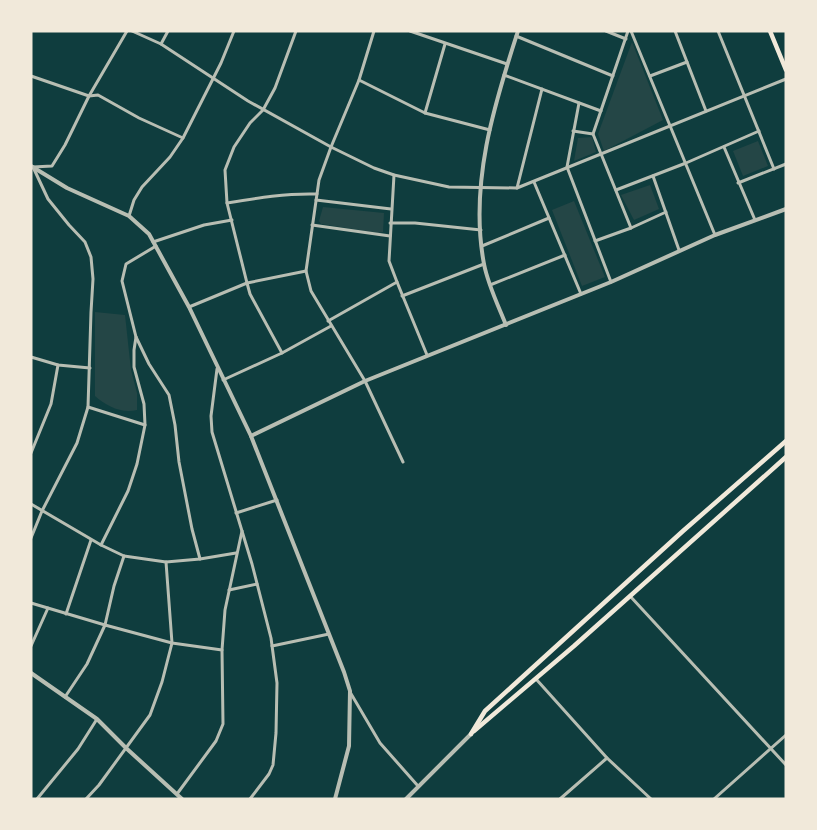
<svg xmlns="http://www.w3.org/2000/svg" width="817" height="830" viewBox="0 0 817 830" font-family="'DejaVu Sans',sans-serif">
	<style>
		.green { fill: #244646 }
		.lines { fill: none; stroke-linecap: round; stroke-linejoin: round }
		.minor { stroke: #b8beb3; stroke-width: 3 }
		.tertiary { stroke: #b8beb3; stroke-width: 4 }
		.secondary { stroke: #f1e9da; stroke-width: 4.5 }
	</style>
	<rect width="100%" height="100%" fill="#0f3d3e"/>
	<g class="green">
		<path d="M632 42 663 120 604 151 598 134Z"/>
		<path d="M592 137 596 152 574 161 578 138Z"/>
		<path d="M758 141 768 166 743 176 733 151Z"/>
		<path d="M650 185 659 209 634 220 621 195Z"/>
		<path d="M574 201 605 277 582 286 552 210Z"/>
		<path d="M323 207 384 213 383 232 378 233 321 224 319 221Z"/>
		<path d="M95 312 125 315 131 370 137 393V410C122 414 106 406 95 396Z"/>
	</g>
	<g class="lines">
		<g class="minor">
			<path d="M132 31 161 44 248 101 331 147 374 168 394 175 449 187 517 188 786 79"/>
			<path d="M374 31 359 80 331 147 319 180 306 271 311 291 365 381 403 462"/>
			<path d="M410 31 507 64"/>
			<path d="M606 31 626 39"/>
			<path d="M628 31 593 134 631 228"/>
			<path d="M631 31 715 235"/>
			<path d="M675 31 706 111"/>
			<path d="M718 31 774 169"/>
			<path d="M516 36 613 76"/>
			<path d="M161 44 168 31"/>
			<path d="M504 75 601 111"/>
			<path d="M31 76 89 96 98 95 139 118 183 138"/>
			<path d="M650 76 687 62"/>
			<path d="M359 80 425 113 490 130"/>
			<path d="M579 103 567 167 611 282"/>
			<path d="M425 113 445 44"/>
			<path d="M573 131 593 134"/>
			<path d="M724 147 755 220"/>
			<path d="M653 176 679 250"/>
			<path d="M534 182 581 294"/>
			<path d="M738 183 786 164"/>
			<path d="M517 188 542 89"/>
			<path d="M616 190 686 163 759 131"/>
			<path d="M316 200 391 209"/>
			<path d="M227 203C257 198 287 193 317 194"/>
			<path d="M129 216 134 200 142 187 170 157 183 138 221 63 234 31"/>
			<path d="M390 223H415L481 230"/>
			<path d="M312 225 390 236"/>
			<path d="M595 241 631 228 666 212"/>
			<path d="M153 242 204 225 232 220"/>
			<path d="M156 246 126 264 122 281 136 337 149 364 169 395 175 425 179 462 192 529 200 559"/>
			<path d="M482 246 549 218"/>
			<path d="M397 282 427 355"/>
			<path d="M490 285 565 255"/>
			<path d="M402 296 484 264"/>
			<path d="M189 307 247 283 227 203 225 170 234 147 250 123 263 110 275 88 296 31"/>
			<path d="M328 321 397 282 389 261 394 175"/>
			<path d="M282 353 250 294 247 283 306 271"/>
			<path d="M31 357 58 365 90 368"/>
			<path d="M217 369 211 416 212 432 252 564 271 638 277 683 276 733 273 765 269 774 250 799"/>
			<path d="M223 380 282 353 331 326"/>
			<path d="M88 407 145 425"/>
			<path d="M31 453 51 404 58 365"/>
			<path d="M31 504 101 545 124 556 166 562 200 559 236 553"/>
			<path d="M236 513 277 500"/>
			<path d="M31 538 42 511 77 443 88 407 91 312 93 279 91 257 85 242 69 225 48 199 33 167 52 166 65 145 89 96 127 31"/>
			<path d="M101 545 128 491 137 464 145 425 144 404 134 367V350L136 337"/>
			<path d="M229 590 257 584"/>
			<path d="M630 596 786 765"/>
			<path d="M31 603 105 625 172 643 222 650"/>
			<path d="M66 614 91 540"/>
			<path d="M31 646 48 608"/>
			<path d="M272 646 329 634"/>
			<path d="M536 679 607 758 651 799"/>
			<path d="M350 692 380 743 418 786"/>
			<path d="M65 697 87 664 105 625 114 586 124 556"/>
			<path d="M177 794 216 741 223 724 222 650 225 610 242 531"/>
			<path d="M37 799 78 749 97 719"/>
			<path d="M86 799 99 785 150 715 162 682 172 643 166 562"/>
			<path d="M560 799 607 758"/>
			<path d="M714 799 786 735"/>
		</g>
		<g class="tertiary">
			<path d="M31 166 67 188 129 216 149 234 189 307 251 436 344 672 350 691 349 746 335 799"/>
			<path d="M506 325C498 305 488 285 484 264 469 185 494 105 518 31"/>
			<path d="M251 436 365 381 611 282 715 235 786 209"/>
			<path d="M31 673 97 719 126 748 182 799"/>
			<path d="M406 799 471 734"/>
		</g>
		<g class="secondary">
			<path d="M770 31 786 70"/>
			<path d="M474 731 574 646 786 457"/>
			<path d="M471 734 485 711 683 531 786 441"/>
		</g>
	</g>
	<rect width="817" height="830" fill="none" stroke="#f1e9da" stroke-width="65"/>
</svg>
